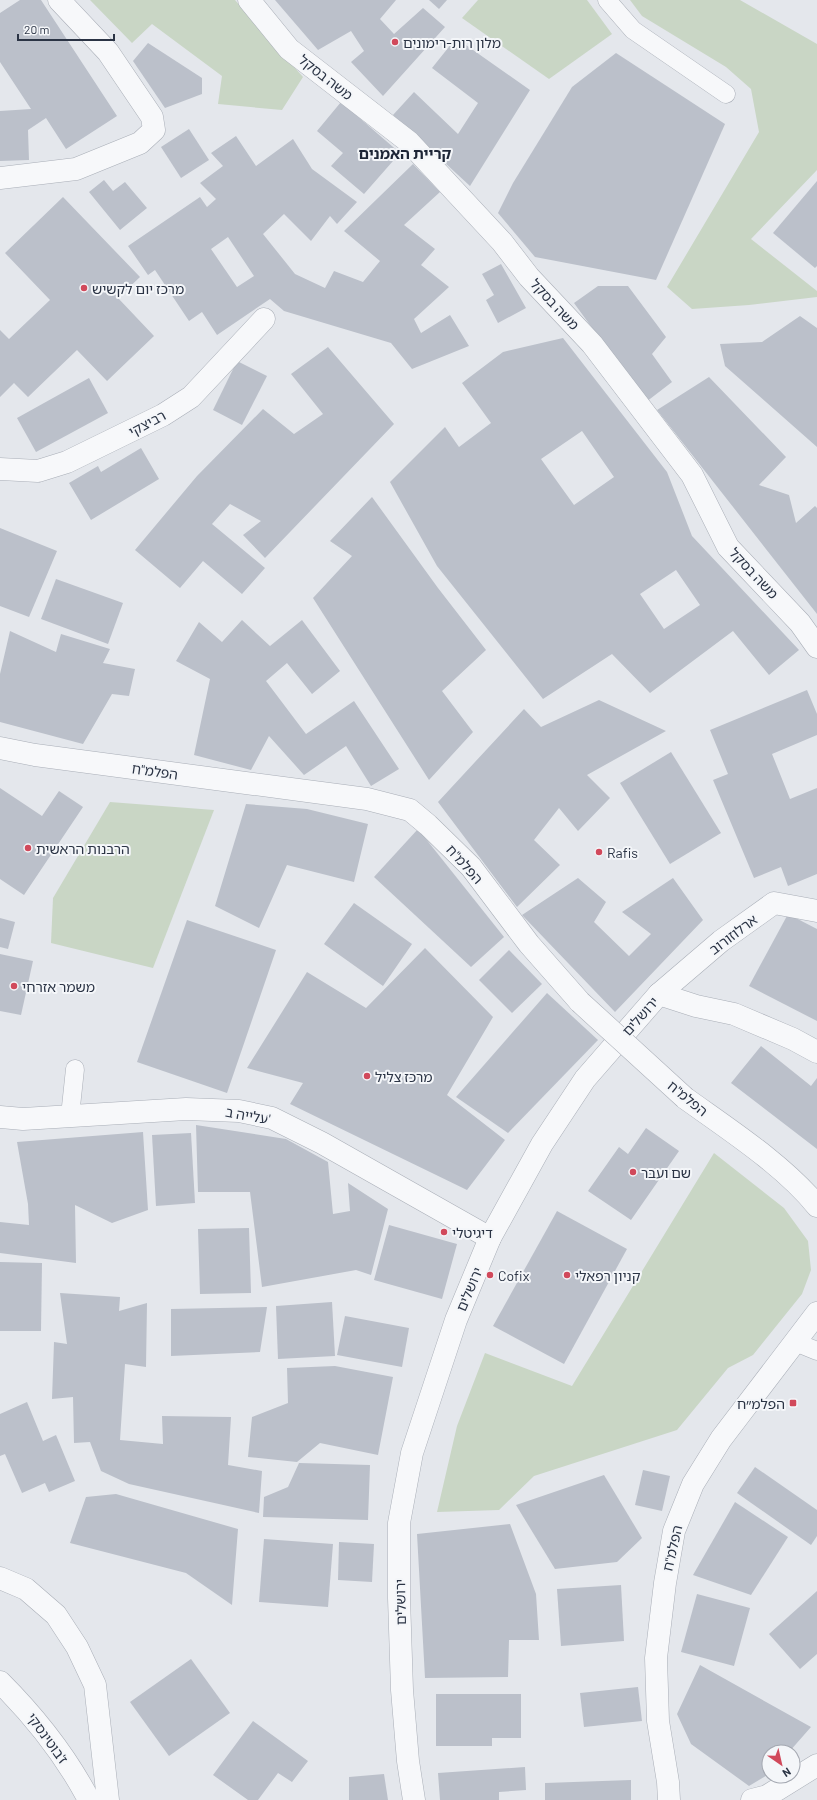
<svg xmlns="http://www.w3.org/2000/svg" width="817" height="1800" viewBox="0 0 817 1800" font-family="Barlow,'Noto Sans Hebrew',sans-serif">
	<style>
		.green { fill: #c9d6c5 }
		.building { fill: #bbc0ca; fill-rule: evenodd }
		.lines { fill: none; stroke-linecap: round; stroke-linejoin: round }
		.service-casing { stroke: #a9aeb7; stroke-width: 19 }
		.minor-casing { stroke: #a9aeb7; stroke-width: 23 }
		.tertiary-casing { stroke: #a9aeb7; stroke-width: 23 }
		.service { stroke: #f7f8fa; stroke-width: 18 }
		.minor { stroke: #f7f8fa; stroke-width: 22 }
		.tertiary { stroke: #f7f8fa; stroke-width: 22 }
		.minor-bridge-casing { stroke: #a9aeb7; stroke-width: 23; stroke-linecap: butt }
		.minor-bridge { stroke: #f7f8fa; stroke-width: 22 }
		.poi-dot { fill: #d1495b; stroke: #f4f6f9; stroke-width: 1.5 }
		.labels { text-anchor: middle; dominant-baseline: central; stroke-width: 4; stroke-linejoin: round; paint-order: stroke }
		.poi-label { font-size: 14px; fill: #2b3445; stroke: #f4f6f9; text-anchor: start }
		.street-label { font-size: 14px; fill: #2b3445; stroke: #f4f6f9 }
		.neighbourhood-label { font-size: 15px; font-weight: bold; fill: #1d2536; stroke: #f4f6f9 }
	</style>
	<rect width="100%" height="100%" fill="#e4e7ec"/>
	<g class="green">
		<path d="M90 0H235L303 77 282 110 218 104 222 76 152 24 132 43Z"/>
		<path d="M478 0H587L612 34 549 79 462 18Z"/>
		<path d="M630 0H740L817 44V170L751 239 817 291V297L749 305 692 309 667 287 759 132 751 89 726 67 642 16Z"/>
		<path d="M110 802 214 810 153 968 51 943 53 898Z"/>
		<path d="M714 1153 784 1208 808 1241 811 1270 802 1294 753 1355 728 1368 677 1430 534 1476 499 1510 437 1512 457 1426 485 1353 572 1386Z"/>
	</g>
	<g class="building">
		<path d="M20 0H41L117 116 66 149 46 118 28 130 29 160 0 161V111L31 109 0 62V13Z"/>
		<path d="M275 0H396L380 19 394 34 423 8 445 27 383 96 351 62 364 51 351 31 318 50Z"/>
		<path d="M429 0H447L439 9Z"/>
		<path d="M456 38 530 90 470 186 393 115 414 92 458 134 478 103 432 68Z"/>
		<path d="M148 43 202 78V94L165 108 133 61Z"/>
		<path d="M616 53 725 124 656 280 535 257 498 213 513 183 572 87Z"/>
		<path d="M341 102 400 153 364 194 331 166 343 153 317 131Z"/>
		<path d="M189 129 209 160 181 178 161 147Z"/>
		<path d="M236 136 256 166 293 139 312 169 357 202 337 224 330 216 311 241 284 214 263 234 295 274 325 288 334 271 363 282 380 261 344 231 413 164 440 192 404 225 435 249 421 265 449 287 414 319 421 333 450 315 469 346 412 369 391 343 284 311 270 299 217 335 202 312 189 321 155 270 148 275 128 246 200 197 207 207 216 199 200 183 223 166 211 153ZM228 237 254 276 237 287 211 249Z"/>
		<path d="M104 180 113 191 125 182 147 208 120 230 89 192Z"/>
		<path d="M817 181V266L815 268 773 233Z"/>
		<path d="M63 197 140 277 118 298 154 336 107 381 77 350 28 397 14 383 0 397V330L9 339 50 300 5 253Z"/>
		<path d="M501 264 526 308 498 323 486 300 494 295 482 274Z"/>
		<path d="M598 286H628L666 337 652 354 672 382 646 402 574 303Z"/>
		<path d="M800 316 817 328V447L725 366 720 344 762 342Z"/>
		<path d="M563 338 667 472 692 536 799 650 769 675 733 631 650 693 612 654 543 699 437 566 390 482 445 427 459 447 491 423 462 383 503 352ZM582 431 614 477 574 505 541 459ZM676 570 700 605 664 629 640 594Z"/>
		<path d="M328 347 394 424 265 558 243 535 261 521 230 504 212 524 265 568 242 594 203 561 180 588 135 550 197 476 263 409 294 434 323 414 291 374Z"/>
		<path d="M237 361 267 376 242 425 213 410Z"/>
		<path d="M709 377 786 457 759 485 789 495 796 523 815 506 817 508V614L657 410Z"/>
		<path d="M89 378 108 413 36 452 17 418Z"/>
		<path d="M141 448 159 479 91 520 69 483 98 466 101 472Z"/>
		<path d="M372 497 438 588 486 650 442 691 473 732 429 780 313 598 352 556 330 541Z"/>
		<path d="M0 528 57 551 29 617 0 606Z"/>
		<path d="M56 579 123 603 108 644 41 619Z"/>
		<path d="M242 620 270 646 302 620 340 671 312 694 287 663 266 681 306 734 354 701 399 769 371 786 346 746 304 775 269 736 251 770 194 755 210 679 176 661 199 622 222 642Z"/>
		<path d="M10 631 56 652 61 634 110 649 103 663 135 669 129 696 112 694 83 744 0 722V674Z"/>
		<path d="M807 690 817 714V735L772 754 790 799 817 788V874L788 886 781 867 754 878 713 780 728 774 710 730Z"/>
		<path d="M599 700 666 731 587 775 610 798 578 831 559 808 534 840 560 865 517 907 438 802 524 709 541 727Z"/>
		<path d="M671 752 721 833 670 864 620 783Z"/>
		<path d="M0 788 42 816 59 791 83 807 24 895 0 879Z"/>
		<path d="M246 804 307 809 368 824 354 882 287 865 259 928 215 906Z"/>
		<path d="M418 829 504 937 471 967 374 877Z"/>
		<path d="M578 878 606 902 594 922 629 956 651 934 622 912 673 878 703 920 615 1012 522 915Z"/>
		<path d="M354 903 412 944 383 986 324 944Z"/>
		<path d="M788 914 817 929V1021L749 986Z"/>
		<path d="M0 918 15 922 8 949 0 947Z"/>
		<path d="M187 920 276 950 227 1093 137 1062Z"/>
		<path d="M425 948 493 1017 447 1095 505 1140 467 1190 290 1104 303 1083 247 1068 307 972 366 1008Z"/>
		<path d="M509 950 542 984 512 1013 479 980Z"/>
		<path d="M0 954 33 961 21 1015 0 1011Z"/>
		<path d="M547 993 598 1040 508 1133 456 1097Z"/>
		<path d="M761 1046 811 1086 817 1078V1149L731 1083Z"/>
		<path d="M196 1125 286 1139 328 1162 333 1214 350 1211 348 1183 388 1209 371 1275 356 1270 262 1287 250 1192H198Z"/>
		<path d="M646 1128 679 1151 631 1220 588 1191 619 1147 628 1154Z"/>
		<path d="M143 1132 148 1210 112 1223 75 1205 76 1263 0 1253V1222L29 1225 28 1204 17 1142Z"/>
		<path d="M191 1133 195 1203 156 1206 152 1135Z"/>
		<path d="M557 1211 627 1249 564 1364 493 1326Z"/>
		<path d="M389 1225 457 1244 442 1299 374 1280Z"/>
		<path d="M249 1228 251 1293 200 1294 198 1229Z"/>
		<path d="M0 1262 42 1263 41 1331H0Z"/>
		<path d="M60 1293 120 1297 119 1311 147 1303 146 1367 125 1364 120 1440 163 1444 162 1416 231 1417 228 1465 262 1471 259 1513 129 1484 101 1471 90 1442 74 1443 73 1397 52 1399 54 1342 67 1344Z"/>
		<path d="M332 1302 335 1356 278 1359 276 1306Z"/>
		<path d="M267 1307 260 1352 171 1356V1309Z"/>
		<path d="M345 1316 409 1328 402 1367 337 1355Z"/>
		<path d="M335 1366 393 1377 378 1455 320 1443 297 1462 248 1457 252 1417 288 1403 287 1368Z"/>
		<path d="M27 1402 43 1441 56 1435 75 1481 49 1492 45 1483 22 1493 5 1454 0 1456V1414Z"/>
		<path d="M299 1463 370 1465 368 1520 263 1517 264 1497 288 1487Z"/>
		<path d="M755 1467 817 1510V1536L811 1545 737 1493Z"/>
		<path d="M643 1470 670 1476 662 1511 635 1505Z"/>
		<path d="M604 1475 642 1538 617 1562 555 1569 516 1505Z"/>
		<path d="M116 1494 238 1529 232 1605 186 1573 70 1543 86 1497Z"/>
		<path d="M735 1502 788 1537 751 1595 693 1575Z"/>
		<path d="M510 1524 536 1594 539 1640H509L508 1677 425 1678 417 1534Z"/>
		<path d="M264 1539 333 1544 328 1607 259 1602Z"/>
		<path d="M339 1542 374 1544 372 1582 338 1580Z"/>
		<path d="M621 1585 624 1641 561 1646 557 1589Z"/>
		<path d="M817 1591V1654L800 1669 769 1634Z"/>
		<path d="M697 1594 750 1608 734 1666 681 1652Z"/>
		<path d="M191 1659 230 1713 169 1756 130 1702Z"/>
		<path d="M700 1665 811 1727 789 1752H769V1774L749 1786 691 1744 677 1714Z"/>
		<path d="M638 1687 642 1721 584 1727 580 1693Z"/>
		<path d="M436 1694H521V1738H492V1746H436Z"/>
		<path d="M253 1721 308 1761 292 1782 278 1773 258 1800H248L213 1775Z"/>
		<path d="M525 1767 526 1790 499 1792V1800H440L438 1773Z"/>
		<path d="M384 1774 388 1800H349V1777Z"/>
		<path d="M631 1780V1800H545V1783Z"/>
	</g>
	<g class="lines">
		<defs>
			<g id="service">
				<path d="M607 0 633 30 726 94"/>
				<path d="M70 1116 75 1069"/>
				<path d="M795 1342 817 1351"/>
			</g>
			<g id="minor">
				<path d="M249 0 289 49 409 142 502 242 529 277 592 344 692 475 728 547 800 623 817 647"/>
				<path d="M0 178 76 169 140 143 154 130 152 117 108 52 59 0"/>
				<path d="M0 469 38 471 67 462 163 415 191 397 264 319"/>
				<path d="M0 748 35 755 367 799 410 810 428 825 471 867 529 944 580 1002"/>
				<path d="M659 994 696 1006 734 1014 793 1039 817 1052"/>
				<path d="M685 1098C728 1129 784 1165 817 1206"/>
				<path d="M0 1117 23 1119 186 1109 239 1111 272 1118 322 1143 490 1238"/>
				<path d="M0 1578 26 1589 56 1615 77 1647 95 1685 108 1800"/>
				<path d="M414 1800 408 1761 402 1690 399 1598V1523L412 1453 456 1320 490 1238 542 1144 585 1079 659 994 721 941 774 903 817 911"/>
				<path d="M669 1800 668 1782 658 1721 656 1658 665 1583 674 1531 693 1484 721 1439 817 1313"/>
				<path d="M752 1800 767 1796 817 1765"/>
			</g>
			<path id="tertiary" d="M0 1682C35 1717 66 1756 89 1800"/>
		</defs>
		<use href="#service" class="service-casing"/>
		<use href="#minor" class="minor-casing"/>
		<use href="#tertiary" class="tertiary-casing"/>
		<use href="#service" class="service"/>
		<use href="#minor" class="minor"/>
		<use href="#tertiary" class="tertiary"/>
		<defs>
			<path id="minor-bridge" d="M580 1002 685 1098"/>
		</defs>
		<use href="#minor-bridge" class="minor-bridge-casing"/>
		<use href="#minor-bridge" class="minor-bridge"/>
	</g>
	<g class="poi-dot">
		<circle cx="395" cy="42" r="4"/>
		<circle cx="84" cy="288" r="4"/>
		<circle cx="28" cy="848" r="4"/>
		<circle cx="599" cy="852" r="4"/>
		<circle cx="14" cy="986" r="4"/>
		<circle cx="367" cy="1076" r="4"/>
		<circle cx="633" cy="1172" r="4"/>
		<circle cx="444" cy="1232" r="4"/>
		<circle cx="490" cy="1275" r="4"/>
		<circle cx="567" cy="1275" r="4"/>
		<rect x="789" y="1399" width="8" height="8" rx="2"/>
	</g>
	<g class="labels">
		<g class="poi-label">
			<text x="403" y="42">מלון רות-רימונים</text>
			<text x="92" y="288">מרכז יום לקשיש</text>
			<text x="36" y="848">הרבנות הראשית</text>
			<text x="607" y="852">Rafis</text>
			<text x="22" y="986">משמר אזרחי</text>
			<text x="375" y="1076">מרכז צליל</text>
			<text x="641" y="1172">שם ועבר</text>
			<text x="452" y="1232">דיגיטלי</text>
			<text x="498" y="1275">Cofix</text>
			<text x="575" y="1275">קניון רפאלי</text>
			<text x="785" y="1403" text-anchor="end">הפלמ״ח</text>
		</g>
		<g class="street-label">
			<text transform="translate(326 77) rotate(38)">משה בסקל</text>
			<text transform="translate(555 304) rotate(47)">משה בסקל</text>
			<text transform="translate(147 423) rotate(-28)">רביצקי</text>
			<text transform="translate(754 573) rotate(47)">משה בסקל</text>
			<text transform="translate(155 771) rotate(8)">הפלמ"ח</text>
			<text transform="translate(465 864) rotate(48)">הפלמ"ח</text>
			<text transform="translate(733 934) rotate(-37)">ארלוזורוב</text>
			<text transform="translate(640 1016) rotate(-48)">ירושלים</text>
			<text transform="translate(688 1098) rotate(39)">הפלמ"ח</text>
			<text transform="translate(248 1115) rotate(10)">עלייה ב'</text>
			<text transform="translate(469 1289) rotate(-67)">ירושלים</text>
			<text transform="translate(672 1548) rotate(-77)">הפלמ"ח</text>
			<text transform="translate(400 1602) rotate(-91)">ירושלים</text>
			<text transform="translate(48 1738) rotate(54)">ז'בוטינסקי</text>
		</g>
		<g class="neighbourhood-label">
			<text x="405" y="153">קריית האמנים</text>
		</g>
	</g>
	<g transform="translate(781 1764) rotate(146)"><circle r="19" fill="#f4f6f9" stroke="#a4a8b1"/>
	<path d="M0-3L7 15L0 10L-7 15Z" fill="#d1495b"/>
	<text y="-6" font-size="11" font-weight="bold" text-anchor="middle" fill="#2b3445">N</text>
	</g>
	<path d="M18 34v6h96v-6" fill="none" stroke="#2b3445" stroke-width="2"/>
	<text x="24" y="34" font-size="12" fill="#2b3445" stroke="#f4f6f9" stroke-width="3" paint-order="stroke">20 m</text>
</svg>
